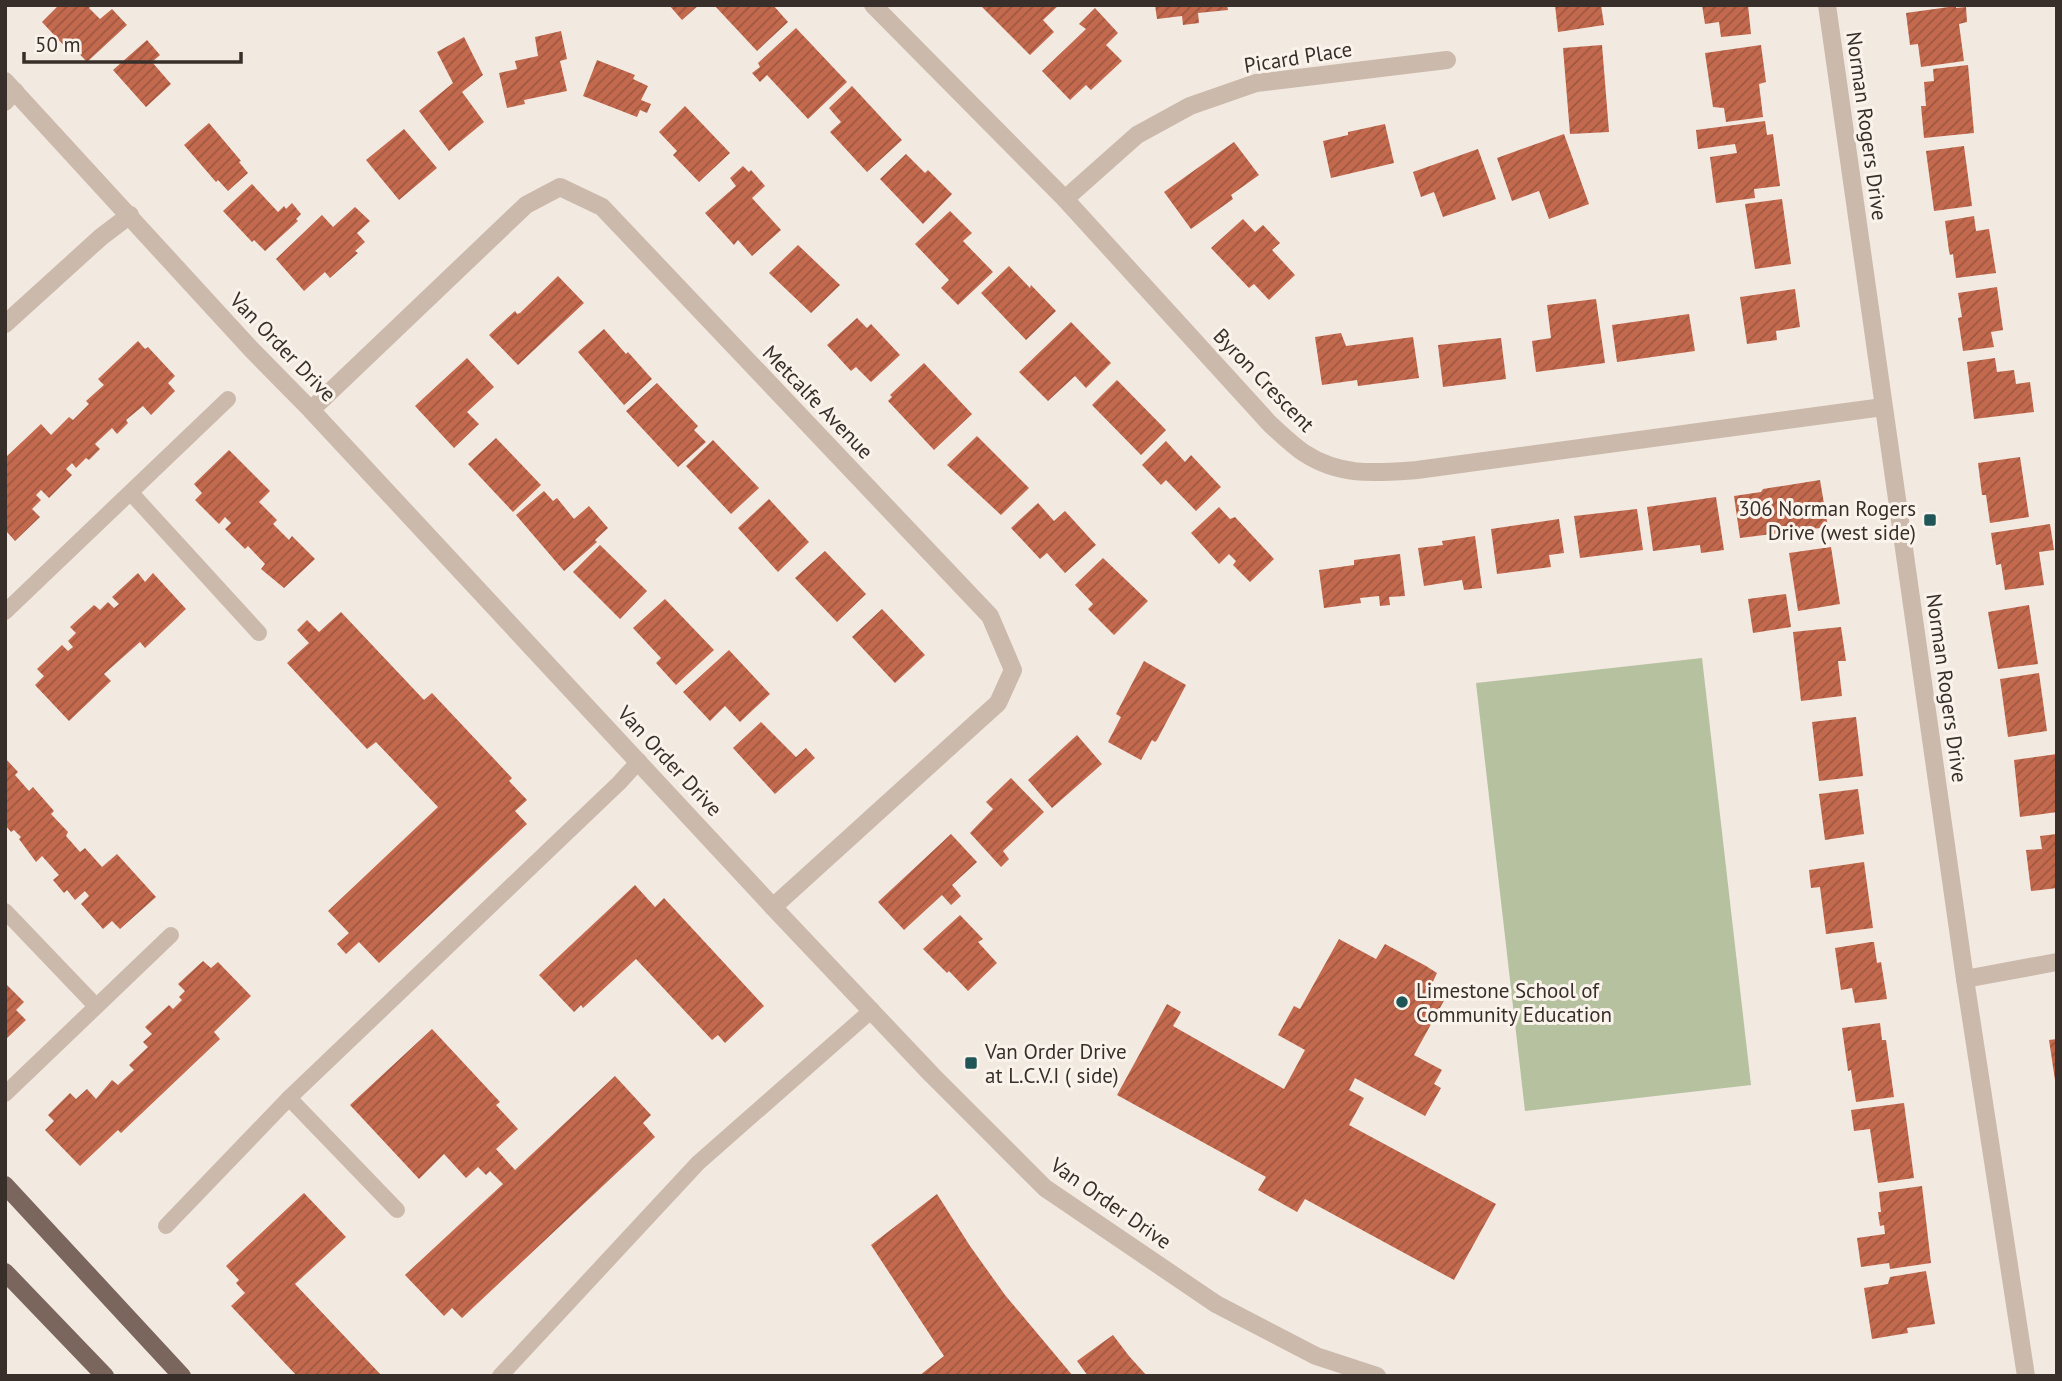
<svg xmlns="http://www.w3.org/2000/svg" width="2062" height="1381" viewBox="0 0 2062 1381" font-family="'PT Sans',sans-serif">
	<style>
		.pitch { fill: #b6c1a0 }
		.building { fill: url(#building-hatch) }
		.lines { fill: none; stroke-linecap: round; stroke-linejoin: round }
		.service { stroke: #cbb9ab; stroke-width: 16 }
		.minor { stroke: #cbb9ab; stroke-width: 18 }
		.primary { stroke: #7a665c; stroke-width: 18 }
		.poi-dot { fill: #215659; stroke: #faf3ec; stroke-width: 2.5 }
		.labels { text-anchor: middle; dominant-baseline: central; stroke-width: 6; stroke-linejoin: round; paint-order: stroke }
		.street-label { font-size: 21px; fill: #392f2a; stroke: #faf3ec }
		.poi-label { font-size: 21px; fill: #392f2a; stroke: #faf3ec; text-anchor: start }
	</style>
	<defs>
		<pattern id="building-hatch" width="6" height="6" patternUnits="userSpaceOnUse" patternTransform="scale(1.75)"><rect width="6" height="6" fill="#c3694e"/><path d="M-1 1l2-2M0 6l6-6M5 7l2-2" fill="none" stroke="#9f5741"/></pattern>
	</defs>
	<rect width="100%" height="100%" fill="#f2e9e0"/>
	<path class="pitch" d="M1702 658 1751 1085 1525 1111 1476 683Z"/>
	<g class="building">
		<path d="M59 5H92L89 8 100 19 112 9 127 25 87 62 72 46 68 50 42 22Z"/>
		<path d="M669 5H699L682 20Z"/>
		<path d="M714 5H773L788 22 757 51Z"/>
		<path d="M980 5H1059L1043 20 1054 32 1030 55Z"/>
		<path d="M1155 5H1227L1228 10 1198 13 1199 23 1183 25 1182 16 1157 19Z"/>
		<path d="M1555 5H1601L1604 25 1558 32Z"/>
		<path d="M1702 5H1748L1751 34 1721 37 1719 22 1705 24Z"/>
		<path d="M1956 6V8L1966 7 1967 22 1959 24 1964 61 1921 67 1918 44 1910 45 1906 13Z"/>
		<path d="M1095 8 1118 33 1106 45 1122 61 1091 90 1086 85 1070 100 1042 71 1086 29 1079 24Z"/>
		<path d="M796 28 847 82 808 119 767 75 760 82 752 73 760 67 758 63Z"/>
		<path d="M561 31 567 59 560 61 567 91 524 100 525 104 507 108 499 73 517 69 515 61 538 56 535 37Z"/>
		<path d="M464 37 483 75 462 92 484 122 449 151 419 111 453 83 437 52Z"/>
		<path d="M147 40 160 55 152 62 171 84 146 107 113 70Z"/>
		<path d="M1602 45 1609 132 1570 134 1563 48Z"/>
		<path d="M1761 45 1766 82 1759 84 1763 117 1726 122 1724 108 1713 107 1705 53Z"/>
		<path d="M597 60 635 75 633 79 648 86 641 100 651 104 647 113 640 110 637 117 583 96Z"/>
		<path d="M1968 65 1974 133 1924 138 1921 106H1926L1924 82 1934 81 1933 69Z"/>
		<path d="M852 86 902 140 867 172 830 132 841 122 829 108Z"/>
		<path d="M685 106 730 153 699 182 673 155 677 151 659 132Z"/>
		<path d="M1765 121 1767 135 1773 134 1780 186 1754 189 1755 198 1716 203 1710 157 1737 153 1735 144 1698 149 1696 130Z"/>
		<path d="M209 123 241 161 239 162 248 173 228 191 218 180 216 182 184 145Z"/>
		<path d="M1385 124 1394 163 1331 178 1323 141 1348 135V132Z"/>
		<path d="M404 129 437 168 399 200 366 160Z"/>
		<path d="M1564 134 1589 204 1549 219 1539 191 1512 201 1497 158Z"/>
		<path d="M1234 142 1259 175 1231 195 1233 199 1191 229 1164 192Z"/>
		<path d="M1964 146 1972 206 1934 211 1926 151Z"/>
		<path d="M1478 149 1496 199 1443 217 1434 192 1421 197 1413 172Z"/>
		<path d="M906 154 925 173 928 170 952 194 923 224 880 179Z"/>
		<path d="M743 166 749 172 751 170 765 186 752 198 781 230 752 256 738 240 734 245 705 213 736 186 730 178Z"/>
		<path d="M252 184 278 212 284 206 286 209 292 203 301 214 296 219 298 221 265 251 254 240 252 242 223 211Z"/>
		<path d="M1782 199 1791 264 1755 269 1745 204Z"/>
		<path d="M355 207 370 221 357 233 365 242 355 251 358 253 330 278 325 272 304 291 276 259 322 215 333 227Z"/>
		<path d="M950 211 972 233 963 241 993 272 958 305 941 288 949 280 915 244Z"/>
		<path d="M1974 216 1976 231 1989 229 1996 273 1956 278 1953 254 1950 255 1949 251 1945 221Z"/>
		<path d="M1243 219 1255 232 1263 225 1280 243 1272 250 1295 275 1269 300 1254 284 1249 288 1211 248Z"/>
		<path d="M798 245 840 285 811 313 769 273Z"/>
		<path d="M1009 266 1030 288 1031 285 1056 311 1026 340 981 293Z"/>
		<path d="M558 276 584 303 518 365 489 335 515 311 517 314 520 313Z"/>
		<path d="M1997 287 2003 330 1991 332 1994 347 1963 351 1958 318 1962 317 1958 293Z"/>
		<path d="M1795 289 1800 327 1776 331 1777 340 1747 344 1740 297Z"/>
		<path d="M1596 299 1605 363 1536 372 1532 341 1551 338 1547 305Z"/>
		<path d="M1689 314 1695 351 1617 362 1612 325Z"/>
		<path d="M857 318 867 328 871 324 900 355 871 382 856 367 851 371 827 345Z"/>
		<path d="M1071 322 1111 363 1086 388 1075 376 1048 401 1019 372Z"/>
		<path d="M604 329 626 354 628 352 652 379 624 405 578 352Z"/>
		<path d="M1341 333 1346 346 1413 337 1419 378 1358 386 1357 380 1322 385 1315 337Z"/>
		<path d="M1501 338 1506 379 1443 387 1438 345Z"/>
		<path d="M138 341 145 349 148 347 175 376 168 383 175 391 151 415 143 406 126 420 128 423 117 434 112 428 95 444 100 449 89 460 86 458 76 468 72 463 66 469 72 475 49 498 41 490 36 495 41 500 32 509 40 517 15 541 7 532 5 533V458L41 424 51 435 69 417 73 420 89 404 86 401 104 385 98 379Z"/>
		<path d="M467 358 494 387 467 412 479 424 454 448 415 406Z"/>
		<path d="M1995 358 1997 372 2014 370 2016 384 2030 382 2034 412 1974 419 1967 362Z"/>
		<path d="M924 363 972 414 934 450 888 401 892 397 890 395Z"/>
		<path d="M1117 380 1166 430 1141 455 1092 405Z"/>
		<path d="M657 383 698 426 694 430 706 442 678 467 626 411Z"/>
		<path d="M977 436 1029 488 1001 515 947 465Z"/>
		<path d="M496 438 541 485 513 512 468 464Z"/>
		<path d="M713 440 759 488 731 514 686 466Z"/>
		<path d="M1166 441 1185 462 1191 455 1221 487 1196 511 1166 480 1161 485 1142 465Z"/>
		<path d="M229 450 270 491 259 502 277 520 273 524 289 540 292 536 315 559 284 588 261 569 265 564 248 546 245 549 225 529 231 523 225 517 219 524 195 500 202 493 194 484Z"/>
		<path d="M2020 457 2029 517 1990 523 1986 495H1982L1978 463Z"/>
		<path d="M1820 480 1828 527 1740 538 1734 496 1761 492 1763 489Z"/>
		<path d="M544 491 553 501 557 498 574 519 589 506 608 528 595 540 597 542 564 571 516 515Z"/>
		<path d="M1716 497 1724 550 1701 553 1700 545 1653 551 1647 507Z"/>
		<path d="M769 499 809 542 778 572 738 528Z"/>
		<path d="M1038 503 1054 521 1065 511 1096 545 1065 573 1047 553 1040 559 1011 528Z"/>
		<path d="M1219 507 1230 519 1235 517 1274 559 1250 582 1233 565 1236 561 1229 554 1219 564 1191 533Z"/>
		<path d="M1637 509 1643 550 1580 558 1574 516Z"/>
		<path d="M1559 519 1564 553 1549 555 1551 567 1497 574 1491 529Z"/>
		<path d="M2050 524 2054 550 2039 552 2044 585 2005 590 2001 564 1996 565 1991 533Z"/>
		<path d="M1475 536 1482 588 1464 590 1462 580 1424 586 1418 548 1443 545 1442 541Z"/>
		<path d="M600 545 647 591 620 619 573 572Z"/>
		<path d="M1831 547 1840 604 1798 611 1789 553Z"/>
		<path d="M825 551 866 594 837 622 795 578Z"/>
		<path d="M1400 554 1405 596 1389 597 1390 605 1380 606 1379 596 1360 598 1361 603 1324 608 1319 570 1354 565V560Z"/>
		<path d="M1103 558 1148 601 1114 635 1088 609 1093 604 1075 585Z"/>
		<path d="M138 573 145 582 153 573 186 609 145 648 140 642 104 674 111 681 69 721 35 685 44 676 37 669 62 645 68 651 73 647 68 641 76 633 70 627 94 605 100 610 108 602 114 608 119 604 112 597Z"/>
		<path d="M1786 594 1791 627 1753 633 1748 599Z"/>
		<path d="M665 599 714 650 676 685 656 663 661 658 633 628Z"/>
		<path d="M2029 605 2038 664 1998 669 1988 612Z"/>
		<path d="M882 609 925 655 895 683 852 637Z"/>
		<path d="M341 612 424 700 432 693 512 778 509 781 527 800 515 811 527 824 379 963 359 942 346 954 337 944 349 933 328 911 438 807 376 742 367 749 287 663 309 643 297 630 307 620 319 632Z"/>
		<path d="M1841 627 1846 661H1838L1842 696 1801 701 1793 632Z"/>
		<path d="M729 650 770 694 740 722 725 706 710 721 683 692Z"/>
		<path d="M1144 661 1186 685 1157 740 1155 742 1152 740 1141 760 1108 742 1121 717 1116 714Z"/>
		<path d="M2039 673 2047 731 2008 737 2000 679Z"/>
		<path d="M1856 717 1863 776 1819 781 1812 722Z"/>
		<path d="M761 722 796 757 806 748 815 758 775 794 733 748Z"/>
		<path d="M1077 735 1102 764 1052 808 1028 780Z"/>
		<path d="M2057 754V812L2020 817 2014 760Z"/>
		<path d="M5 758 18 772 15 775 29 791 33 787 54 811 51 814 68 832 66 836 80 852 85 848 102 867 117 854 156 897 120 929 112 921 103 929 81 904 89 896 85 891 75 900 67 890 64 893 53 880 59 875 42 856 36 862 19 839 21 837 14 830 11 832 5 825Z"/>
		<path d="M1011 778 1044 812 1003 851 1009 859 1001 867 970 833 993 809 986 802Z"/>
		<path d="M1858 789 1864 834 1825 840 1819 794Z"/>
		<path d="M951 834 977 862 952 885 961 896 951 905 942 895 904 930 878 902Z"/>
		<path d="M2057 834V888L2031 891 2026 850 2042 849 2040 836Z"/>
		<path d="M1864 862 1873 928 1826 934 1820 887 1811 888 1809 870Z"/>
		<path d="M635 885 655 907 664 898 764 1006 725 1043 718 1035 712 1040 636 959 583 1008 581 1005 574 1012 539 975Z"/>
		<path d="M960 915 983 939 978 942 997 963 968 991 949 971 947 973 923 949Z"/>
		<path d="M1339 939 1376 959 1385 944 1426 966 1437 973 1430 988 1446 997 1414 1055 1442 1070 1434 1084 1441 1088 1425 1116 1355 1078 1349 1090 1364 1098 1349 1125 1496 1204 1454 1280 1305 1199 1297 1212 1258 1190 1266 1177 1117 1095 1167 1004 1181 1012 1173 1026 1284 1089 1305 1050 1278 1035 1294 1006 1300 1009Z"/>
		<path d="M1871 942H1874L1877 963 1881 962 1887 999 1855 1003 1852 988 1841 990 1835 948Z"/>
		<path d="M203 961 211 968 218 962 251 996 214 1032 220 1039 121 1133 118 1130 80 1166 45 1130 54 1121 48 1115 70 1093 76 1099 87 1089 96 1099 112 1080 118 1085 134 1070 129 1065 148 1047 143 1042 152 1034 145 1027 169 1005 173 1009 182 1000 179 997 185 991 178 984Z"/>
		<path d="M5 983 24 1002 16 1010 26 1020 5 1040Z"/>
		<path d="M1880 1023 1882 1040H1886L1894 1097 1856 1102 1851 1070 1848 1071 1842 1028Z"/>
		<path d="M432 1029 500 1102 496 1105 518 1129 496 1149 515 1170 615 1076 651 1115 643 1123 655 1137 462 1318 452 1308 444 1316 405 1275 503 1184 490 1171 486 1175 478 1167 466 1178 444 1154 419 1179 350 1105Z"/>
		<path d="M2057 1039V1080H2055L2049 1040Z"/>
		<path d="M1904 1103 1914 1178 1878 1183 1870 1129 1854 1131 1851 1110Z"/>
		<path d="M1922 1186 1931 1263 1890 1269 1889 1263 1861 1267 1857 1238 1885 1234 1884 1225 1880 1226 1878 1212H1881L1879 1192Z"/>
		<path d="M304 1193 346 1237 295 1284 382 1376H297L231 1306 245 1293 236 1283 239 1280 226 1266Z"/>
		<path d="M937 1194 970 1246 1005 1295 1073 1376H919L944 1356 871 1245Z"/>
		<path d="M1926 1271 1935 1324 1907 1328 1908 1333 1872 1339 1864 1288 1888 1284 1890 1277Z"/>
		<path d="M1113 1335 1129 1356 1147 1376H1088L1077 1361Z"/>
	</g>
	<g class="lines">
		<g class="service">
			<path d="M5 103 16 91"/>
			<path d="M131 493 259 633"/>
			<path d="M5 612 228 399"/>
			<path d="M5 911 95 1005"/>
			<path d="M5 1094 171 935"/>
			<path d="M289 1098 397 1210"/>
			<path d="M166 1226 289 1098 619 783 639 761"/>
			<path d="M500 1376 698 1163 872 1010"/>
		</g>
		<g class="minor">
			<path d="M873 5 1065 199 1270 424C1281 434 1292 445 1304 453 1341 477 1376 473 1417 470L1883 407"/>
			<path d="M1827 5 1965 979 2026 1376"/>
			<path d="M5 81 251 349 311 410 773 907 932 1075 1045 1188 1216 1304 1316 1356 1377 1376"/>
			<path d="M1065 199 1137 135 1190 106 1256 83 1447 60"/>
			<path d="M5 324 101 237 130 215"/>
			<path d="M311 410 526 205 560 187 602 207 990 616 1013 670 998 703 773 907"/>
			<path d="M1965 979 2057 962"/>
		</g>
		<g class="primary">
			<path d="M5 1185 182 1376"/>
			<path d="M5 1272 105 1376"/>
		</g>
	</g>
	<g class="poi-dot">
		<rect x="1923" y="513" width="14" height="14" rx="3.5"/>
		<circle cx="1402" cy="1002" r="7"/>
		<rect x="964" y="1056" width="14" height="14" rx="3.5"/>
	</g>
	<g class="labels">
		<g class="street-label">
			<text transform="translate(1298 57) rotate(-9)">Picard Place</text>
			<text transform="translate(1867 126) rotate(82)">Norman Rogers Drive</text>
			<text transform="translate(283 347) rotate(46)">Van Order Drive</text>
			<text transform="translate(1264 380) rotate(46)">Byron Crescent</text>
			<text transform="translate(818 402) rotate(46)">Metcalfe Avenue</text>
			<text transform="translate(1947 688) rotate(82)">Norman Rogers Drive</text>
			<text transform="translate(670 761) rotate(47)">Van Order Drive</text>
			<text transform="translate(1111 1203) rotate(35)">Van Order Drive</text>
		</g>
		<g class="poi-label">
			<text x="1916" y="508" text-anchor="end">306 Norman Rogers<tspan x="1916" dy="24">Drive (west side)</tspan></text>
			<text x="1416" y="990">Limestone School of<tspan x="1416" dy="24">Community Education</tspan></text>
			<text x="985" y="1051">Van Order Drive<tspan x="985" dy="24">at L.C.V.I ( side)</tspan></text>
		</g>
	</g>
	<rect width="2062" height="1381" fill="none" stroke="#392f2a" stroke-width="14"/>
	<path d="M24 52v10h217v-10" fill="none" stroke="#392f2a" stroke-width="3.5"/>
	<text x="35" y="52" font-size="21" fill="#392f2a" stroke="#faf3ec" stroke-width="5" paint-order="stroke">50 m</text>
</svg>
